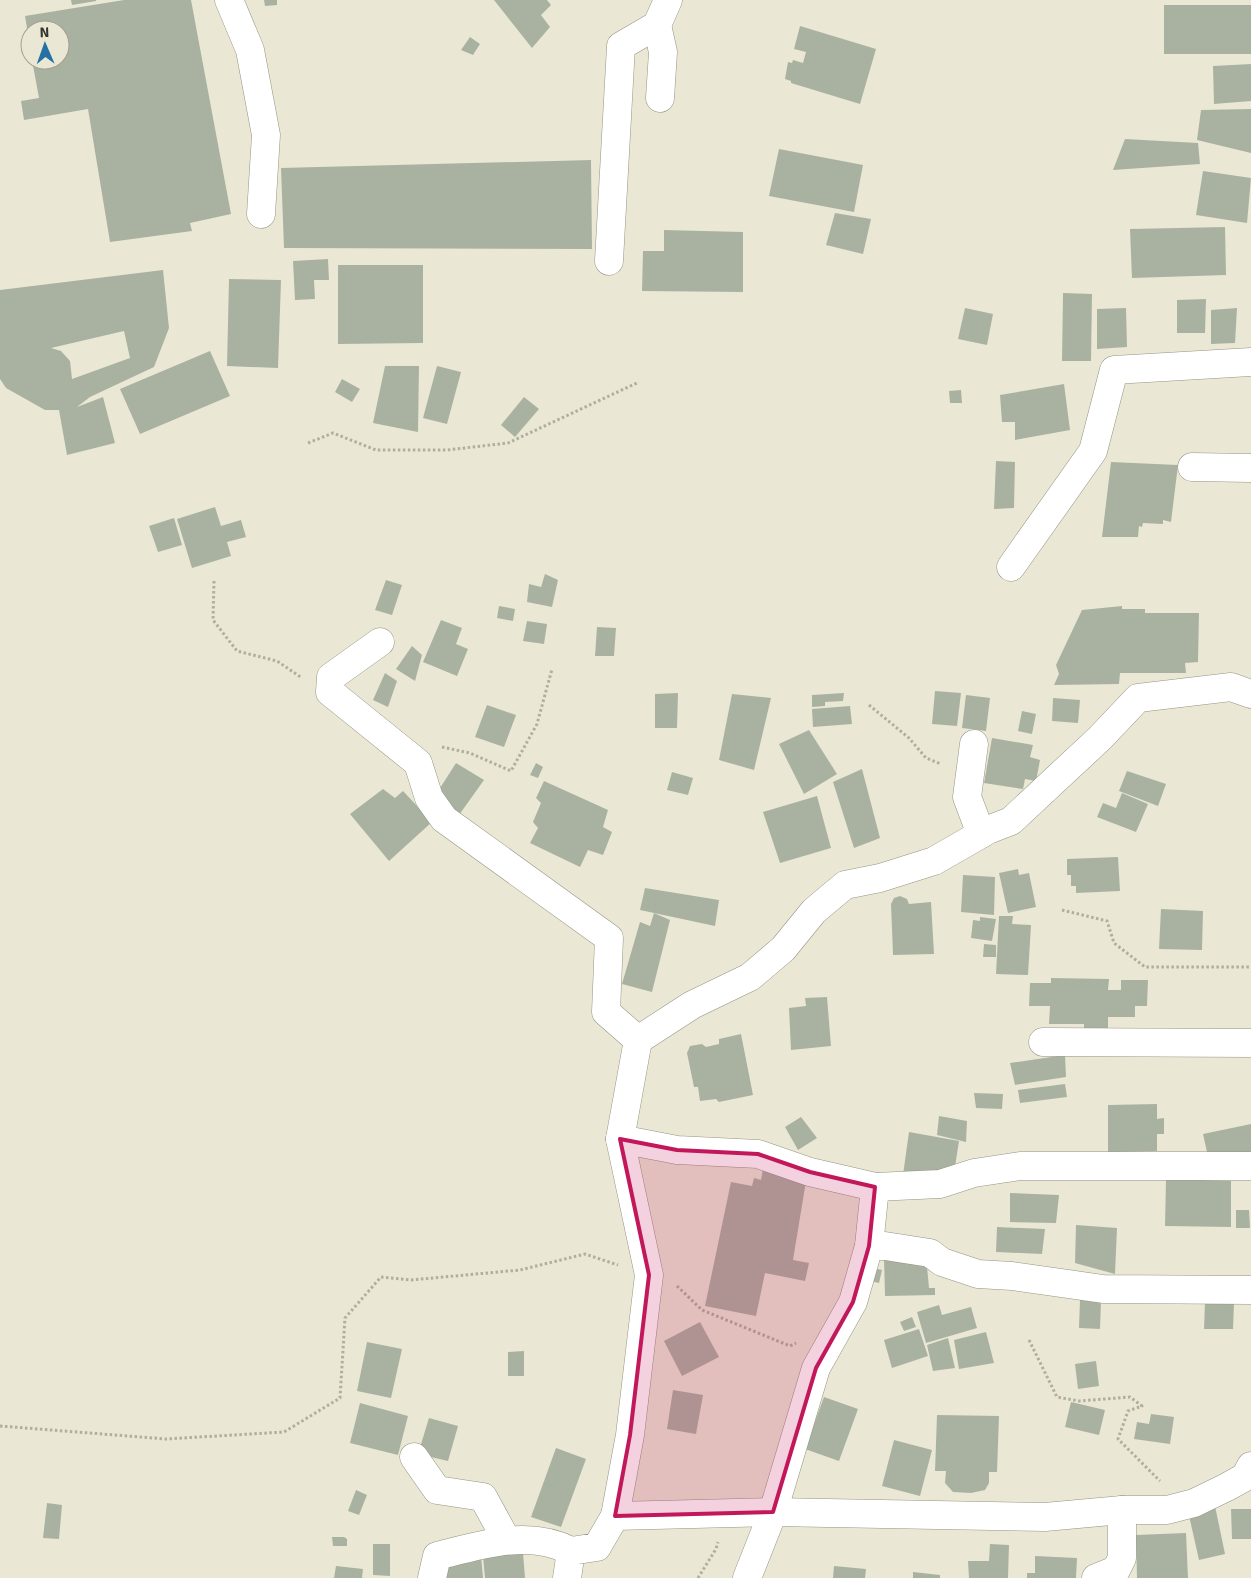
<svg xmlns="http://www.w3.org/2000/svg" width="1251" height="1578" viewBox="0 0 1251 1578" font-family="Signika,sans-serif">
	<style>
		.building { fill: #a9b2a1; fill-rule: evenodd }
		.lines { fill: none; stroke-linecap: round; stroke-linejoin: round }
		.minor-casing { stroke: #969482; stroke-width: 29 }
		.path { stroke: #b0ae9f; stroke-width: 3; stroke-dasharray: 2.5 2.5; stroke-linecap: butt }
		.minor { stroke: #fff; stroke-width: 28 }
		.marked { fill: #c2185b; fill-opacity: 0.2; stroke: #c2185b; stroke-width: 4; stroke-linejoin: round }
	</style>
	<rect width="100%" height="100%" fill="#eae8d5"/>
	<g class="building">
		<path d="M71 0H96V1L72 5Z"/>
		<path d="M124 0H191L231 214 190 223 192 231 110 242 88 109 24 120 21 101 39 98 32 60H60V30H30L29 40 25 16Z"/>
		<path d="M264 0H277V5L265 6Z"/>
		<path d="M494 0H547L551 5 541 15 550 27 532 48Z"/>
		<rect x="1164" y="5" width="87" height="49"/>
		<path d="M800 26 876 49 860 104 791 83V81L785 79 788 62 792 63 793 60 803 63 806 52 794 49Z"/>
		<path d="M470 37 480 44 473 55 461 50Z"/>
		<path d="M1251 64V101L1214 104 1213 66Z"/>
		<path d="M1251 109V153L1197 140 1201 110Z"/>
		<path d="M1125 139 1198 143 1200 164 1113 170Z"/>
		<path d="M779 149 863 165 854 212 769 196Z"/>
		<path d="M591 160 592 249 284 248 281 168Z"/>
		<path d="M1203 171 1251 178 1247 223 1196 215Z"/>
		<path d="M835 213 871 219 863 254 826 245Z"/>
		<path d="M1225 227 1226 275 1132 278 1130 229Z"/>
		<path d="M664 230 743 232V292L642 291 643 251H664Z"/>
		<path d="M328 259 329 280H314L315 299 295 300 293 261Z"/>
		<path d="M338 265H423V343L338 344Z"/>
		<path d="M163 270 169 328 154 367 90 397 77 407 103 397 115 443 67 455 59 410H45L6 388 0 379V290ZM124 331 130 358 72 379 70 361 61 351 51 348Z"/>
		<path d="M229 279 281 280 278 368 227 366Z"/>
		<path d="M1063 293 1092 294 1091 361H1062Z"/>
		<path d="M1206 299 1205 333H1177V300Z"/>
		<path d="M965 308 993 314 987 345 958 339Z"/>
		<path d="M1126 308 1127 347 1097 349V309Z"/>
		<path d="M1237 308 1235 343 1211 344V310Z"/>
		<path d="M210 351 230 396 140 434 120 389Z"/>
		<path d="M385 366H419L418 432 373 423Z"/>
		<path d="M437 366 461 372 447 424 423 418Z"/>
		<path d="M342 379 360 389 352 402 335 392Z"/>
		<path d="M1064 384 1070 430 1015 440V422H1002L1000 395Z"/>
		<path d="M961 390 962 403H950L949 391Z"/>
		<path d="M524 397 539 409 515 437 501 425Z"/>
		<path d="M996 461 1015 462 1014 508 994 509Z"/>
		<path d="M1111 462 1178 465 1171 522 1163 520V524L1143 523 1142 527 1139 526 1138 537H1102Z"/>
		<path d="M215 507 221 526 241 520 246 537 227 542 231 556 192 568 177 519Z"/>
		<path d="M174 518 182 545 158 552 149 526Z"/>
		<path d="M545 574 558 580 552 607 527 602 529 584 541 587Z"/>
		<path d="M386 580 402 585 392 615 375 610Z"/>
		<path d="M499 606 515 609 513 621 497 618Z"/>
		<path d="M1122 606V609H1145V613H1199L1198 662 1185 663 1186 673H1120L1119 684 1054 685 1059 674 1056 665 1082 610Z"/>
		<path d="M441 620 462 628 456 644 468 649 457 676 423 662Z"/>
		<path d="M527 621 547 624 544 644 523 641Z"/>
		<path d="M597 627 616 628 614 656H595Z"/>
		<path d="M412 646 422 655 415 681 396 669Z"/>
		<path d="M385 673 397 681 388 707 373 700Z"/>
		<path d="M935 691 961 693 957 726 932 724Z"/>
		<path d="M678 693 677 728H655V694Z"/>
		<path d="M844 693 843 701 825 702V706L812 707V695Z"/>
		<path d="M732 694 771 698 754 770 719 760Z"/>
		<path d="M966 695 990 698 986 731 962 728Z"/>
		<path d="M1053 698 1080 700 1078 723 1052 721Z"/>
		<path d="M487 705 516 715 504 747 475 737Z"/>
		<path d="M850 706 852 724 813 727 812 709Z"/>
		<path d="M1022 711 1036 714 1032 734 1018 731Z"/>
		<path d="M809 730 837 774 804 794 779 744Z"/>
		<path d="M992 738 1033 745 1030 757 1040 760 1036 781 1025 779 1023 789 984 783Z"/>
		<path d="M456 763 484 780 459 815 435 796Z"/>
		<path d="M536 763 543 767 538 778 530 775Z"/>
		<path d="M862 769 880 838 854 848 833 782Z"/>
		<path d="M1127 771 1166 784 1158 806 1119 791Z"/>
		<path d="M672 772 693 778 688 795 667 790Z"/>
		<path d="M544 781 608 810 603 827 612 832 603 855 588 850 580 867 530 843 538 828 533 822 541 803 536 798Z"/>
		<path d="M383 789 395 798 403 791 432 822 389 861 350 814Z"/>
		<path d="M1122 793 1148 804 1136 832 1097 817 1103 803 1116 808Z"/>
		<path d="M817 796 831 848 780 863 763 812Z"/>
		<path d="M1118 857 1120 891 1076 893V886H1071V875H1067V859Z"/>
		<path d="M1018 869 1019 875 1029 873 1036 907 1008 913 999 873Z"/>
		<path d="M963 875 995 877 994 915 961 912Z"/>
		<path d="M645 888 719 900 715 926 640 910Z"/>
		<path d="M900 896 907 899 909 904 931 902 934 954 893 955 891 904 894 898Z"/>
		<path d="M1161 909 1203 911 1202 950 1159 949Z"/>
		<path d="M654 913 670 920 652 992 622 984 640 922 650 926Z"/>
		<path d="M999 916H1013L1012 924 1031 925 1028 975 996 974Z"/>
		<path d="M980 917 996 919 992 941 971 938 973 920 980 921Z"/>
		<path d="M984 944 996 945V957H983Z"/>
		<path d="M1051 978 1109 979 1108 990H1121V980H1148L1147 1006H1135V1017H1108V1030L1084 1029V1024H1049L1050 1006H1029L1030 983H1051Z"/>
		<path d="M827 997 831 1046 791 1050 789 1008 806 1006 805 998Z"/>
		<path d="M741 1034 753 1095 719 1102 716 1099 700 1101 698 1087H694L687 1053 690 1046 702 1044 706 1047 719 1044V1039Z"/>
		<path d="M1065 1055 1066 1077 1015 1085 1010 1063Z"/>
		<path d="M1065 1084 1067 1097 1020 1103 1018 1090Z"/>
		<path d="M974 1093 1003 1094 1002 1109 976 1108Z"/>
		<path d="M1157 1104V1119L1164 1118V1134H1157V1151L1108 1152V1105Z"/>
		<path d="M939 1116 967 1121 966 1142 937 1135Z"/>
		<path d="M801 1117 817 1138 798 1150 785 1127Z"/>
		<path d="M1251 1124V1152L1209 1161 1203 1134Z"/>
		<path d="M909 1132 959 1141 954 1173 903 1175Z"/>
		<path d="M763 1169 806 1181 793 1260 809 1263 805 1281 765 1273 756 1316 705 1306 731 1182 752 1186 754 1178 761 1180Z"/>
		<path d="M1166 1179 1231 1181V1227L1165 1226Z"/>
		<path d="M1010 1193 1059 1195 1056 1223 1010 1222Z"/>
		<path d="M1236 1210H1249L1250 1228H1236Z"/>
		<path d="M1076 1225 1117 1228 1115 1274 1075 1263Z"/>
		<path d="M997 1227 1045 1229 1042 1254 996 1252Z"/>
		<path d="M926 1256 929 1288H935V1295L885 1296 884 1257Z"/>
		<path d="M873 1268 882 1270 879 1283 870 1281Z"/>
		<path d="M1080 1300 1101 1301 1100 1329 1079 1328Z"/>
		<path d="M1205 1302 1234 1303 1233 1329H1204Z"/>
		<path d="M939 1305 942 1315 971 1307 977 1328 926 1343 917 1312Z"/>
		<path d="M912 1317 916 1327 904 1331 900 1322Z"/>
		<path d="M700 1322 719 1357 682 1376 664 1341Z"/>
		<path d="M919 1329 928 1356 892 1368 884 1340Z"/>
		<path d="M986 1332 994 1363 959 1369 954 1340Z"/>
		<path d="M948 1338 955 1368 933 1371 927 1345Z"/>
		<path d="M367 1342 402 1349 391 1398 357 1391Z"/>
		<path d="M524 1351V1376H508V1352Z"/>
		<path d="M1096 1361 1099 1386 1078 1389 1075 1364Z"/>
		<path d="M673 1390 703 1395 696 1434 667 1429Z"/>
		<path d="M824 1397 858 1409 839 1461 805 1449Z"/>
		<path d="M1071 1402 1105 1410 1099 1435 1065 1427Z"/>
		<path d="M360 1403 408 1416 398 1455 350 1443Z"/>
		<path d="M1151 1414 1174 1417 1170 1444 1134 1439 1137 1422 1149 1424Z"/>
		<path d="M937 1415 999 1416 997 1472H989V1483L985 1490 971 1493 953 1492 945 1483 946 1471H935Z"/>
		<path d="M429 1418 458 1426 448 1461 418 1454Z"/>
		<path d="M894 1440 932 1450 920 1496 882 1486Z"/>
		<path d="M556 1448 586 1459 561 1527 531 1517Z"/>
		<path d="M356 1490 367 1495 359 1515 348 1511Z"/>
		<path d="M47 1503 62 1505 59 1539 43 1538Z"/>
		<path d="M1215 1506 1225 1554 1199 1560 1188 1511Z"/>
		<path d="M1231 1509H1251V1539H1232Z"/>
		<path d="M1186 1533 1188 1578H1137L1136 1535Z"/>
		<path d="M332 1537H344L347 1539V1546H333Z"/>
		<path d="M373 1544H390V1576L373 1575Z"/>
		<path d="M990 1544 1009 1545 1008 1578H969L968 1561H989Z"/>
		<path d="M523 1553 525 1578H485L483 1556Z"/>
		<path d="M481 1555 483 1578H442L440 1558Z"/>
		<path d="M1035 1556 1077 1558 1076 1578H1027V1573H1035Z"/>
		<path d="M336 1566 363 1569 362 1578H334Z"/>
		<path d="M834 1566 866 1569 865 1578H833Z"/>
		<path d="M913 1572 940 1575V1578H913Z"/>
	</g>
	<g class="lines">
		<defs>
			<g id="minor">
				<path d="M229 0 250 50 266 135 261 214"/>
				<path d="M657 25 663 52 660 98"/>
				<path d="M609 261 621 46 657 25 668 0"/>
				<path d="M1192 467 1251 468"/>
				<path d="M1011 567 1093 451 1114 370 1251 362"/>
				<path d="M380 642 331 677 330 692 418 763 429 798 444 819 609 938 606 1012 638 1040"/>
				<path d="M974 744 967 797 981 834"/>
				<path d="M1043 1042 1251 1043"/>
				<path d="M620 1139 677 1150 758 1154 810 1172 875 1187 869 1246 853 1302 816 1368 773 1512 747 1578"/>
				<path d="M875 1187 940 1184 974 1173 1020 1166H1251"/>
				<path d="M869 1246H885L930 1253 942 1262 978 1274 1012 1276 1103 1289 1251 1290"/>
				<path d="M414 1457 437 1490 483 1497 506 1539"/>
				<path d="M615 1516 773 1512 1045 1517 1122 1510H1167L1194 1503 1227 1487 1245 1477 1251 1466"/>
				<path d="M432 1578 437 1556C481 1545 528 1529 571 1551"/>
				<path d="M567 1578 571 1551 597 1547 615 1516 630 1435 649 1275 620 1139 638 1040 692 1005 750 977 783 949 814 911 845 885 880 878 934 861 988 830 1011 821 1100 738 1138 698 1231 687 1251 694"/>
				<path d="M1096 1578 1116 1570 1122 1558V1510"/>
			</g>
		</defs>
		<use href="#minor" class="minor-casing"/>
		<g class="path">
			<path d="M308 443 333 433 376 450H447L508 443 639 382"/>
			<path d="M214 581 213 620 237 651 277 661 302 678"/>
			<path d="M869 705 909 738 926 758 941 764"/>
			<path d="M442 747 470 753 511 771 537 724 552 669"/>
			<path d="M1062 910 1107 921 1114 943 1145 967H1251"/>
			<path d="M677 1286 702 1310 790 1346 796 1343"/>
			<path d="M1029 1340 1057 1397 1079 1401 1130 1397 1142 1406 1128 1411 1118 1439 1160 1481"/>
			<path d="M0 1426 166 1439 284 1432 340 1398 345 1318 381 1277 411 1280 520 1270 585 1254 618 1265"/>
			<path d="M698 1578 716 1549 718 1542"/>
		</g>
		<use href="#minor" class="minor"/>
	</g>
	<path class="marked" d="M620 1139 677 1150 758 1154 810 1172 875 1187 869 1246 853 1302 816 1368 773 1512 615 1516 630 1435 649 1275Z"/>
	<g transform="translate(45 45) rotate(358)"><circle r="24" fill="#eae8d5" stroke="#a2a092"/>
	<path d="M0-4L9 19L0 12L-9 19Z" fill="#2571a4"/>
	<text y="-8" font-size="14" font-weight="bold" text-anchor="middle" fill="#35352d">N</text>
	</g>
</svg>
